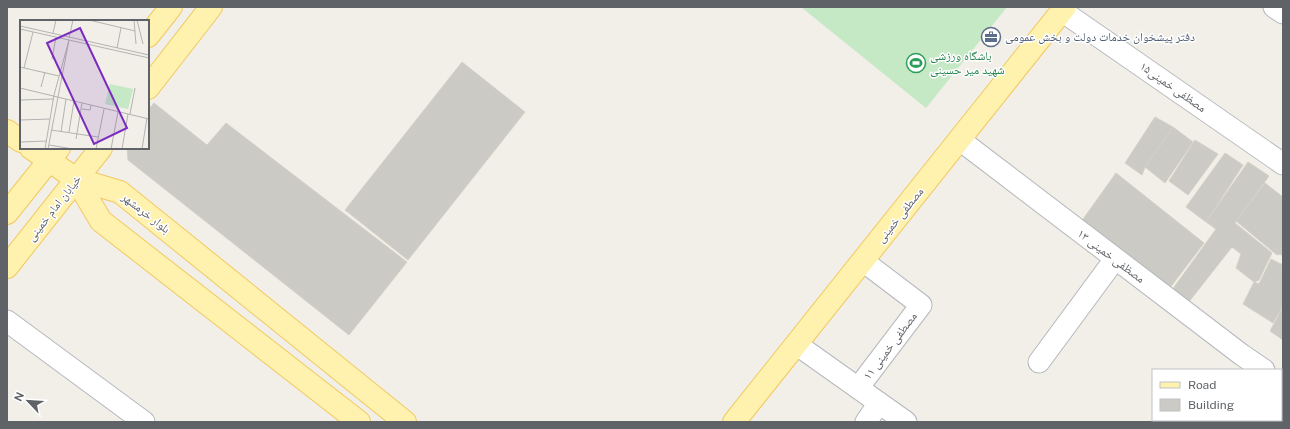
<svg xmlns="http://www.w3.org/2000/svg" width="1290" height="429" viewBox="0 0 1290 429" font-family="'Public Sans','Noto Naskh Arabic',sans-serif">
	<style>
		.pitch { fill: #c5e8c5 }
		.building { fill: #cccac5; stroke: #d6d1c6 }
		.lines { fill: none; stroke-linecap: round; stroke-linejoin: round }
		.minor-casing { stroke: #b5b8bc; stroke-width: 23 }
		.major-casing { stroke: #f2c960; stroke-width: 24 }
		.minor { stroke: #fff; stroke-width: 21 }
		.major { stroke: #fff2af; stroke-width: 22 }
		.labels { text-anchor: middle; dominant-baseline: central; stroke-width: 3; stroke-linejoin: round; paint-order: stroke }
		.service-label { font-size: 12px; fill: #4e5e75; stroke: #fff; text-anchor: start }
		.leisure-label { font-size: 12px; fill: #27864d; stroke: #fff; text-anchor: start }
		.street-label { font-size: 12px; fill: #5f6368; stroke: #fff }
		.inset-road { fill: none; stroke: #b3b3b1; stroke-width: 1 }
		.view { fill: #7b2cbf; fill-opacity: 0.15; stroke: #7b2cbf; stroke-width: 2 }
		.inset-edge { fill: none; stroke: #5f6368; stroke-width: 2 }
	</style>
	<rect width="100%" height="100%" fill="#f1efe8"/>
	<path class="pitch" d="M801 7H1007L926 108Z"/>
	<g class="building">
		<path d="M462 62 525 112 408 260 345 210Z"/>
		<path d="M154 103 207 145 226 123 407 262 349 335 128 160 127 148H148V110Z"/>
		<path d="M1155 117 1173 127 1145 167 1142 175 1125 163Z"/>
		<path d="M1173 127 1193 142 1165 183 1145 167Z"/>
		<path d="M1195 140 1218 154 1188 195 1169 181Z"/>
		<path d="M1225 153 1243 165 1206 222 1186 207Z"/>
		<path d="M1248 162 1269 176 1235 223 1272 253 1259 280 1254 282 1236 268 1241 254 1232 247 1188 303 1172 290 1216 229 1206 222Z"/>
		<path d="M1116 173 1204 243 1169 289 1081 222Z"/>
		<path d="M1265 183 1283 197V256L1280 254 1277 255 1236 221Z"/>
		<path d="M1271 259 1283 265V306L1273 323 1243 304 1254 282 1259 284Z"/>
		<path d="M1283 307V340L1270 331Z"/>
		<path d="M1281 398 1283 399V420L1282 422H1239L1240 420H1281Z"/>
	</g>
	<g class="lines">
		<defs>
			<g id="minor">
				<path d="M1274 7 1283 13"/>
				<path d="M1062 11 1283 164"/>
				<path d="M960 140 1242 355 1264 370"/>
				<path d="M7 321 144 422"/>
				<path d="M796 344 906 422"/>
				<path d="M1039 362 1115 259"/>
				<path d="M1281 381 1283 382"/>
				<path d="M858 388 921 305 863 261"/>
				<path d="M866 422 879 403"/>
				<path d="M1198 422 1199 420"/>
			</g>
			<g id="major">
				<path d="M148 36 171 7"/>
				<path d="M148 88 211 7"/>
				<path d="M7 131 21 141"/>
				<path d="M31 148 76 179"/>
				<path d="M7 213 59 148"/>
				<path d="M7 267 101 148"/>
				<path d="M359 422 101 221 76 179 120 192 405 422"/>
				<path d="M734 422 1065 7"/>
			</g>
		</defs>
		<use href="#minor" class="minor-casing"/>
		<use href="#major" class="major-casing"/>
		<use href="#minor" class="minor"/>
		<use href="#major" class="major"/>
	</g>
	<defs>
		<symbol id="office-ring" viewBox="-11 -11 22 22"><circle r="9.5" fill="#fff" stroke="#5c6f8a" stroke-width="1.5"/><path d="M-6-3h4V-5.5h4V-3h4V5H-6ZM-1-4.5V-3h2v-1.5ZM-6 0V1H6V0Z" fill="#5c6f8a"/></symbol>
		<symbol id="stadium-ring" viewBox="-11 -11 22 22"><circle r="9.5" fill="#fff" stroke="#2e9e5b" stroke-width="1.5"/><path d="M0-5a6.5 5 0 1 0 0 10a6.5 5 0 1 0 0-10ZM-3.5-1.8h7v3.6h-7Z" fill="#2e9e5b"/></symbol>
	</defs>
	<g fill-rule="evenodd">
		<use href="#office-ring" x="980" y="26" width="22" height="22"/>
		<use href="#stadium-ring" x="905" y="52" width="22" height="22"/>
	</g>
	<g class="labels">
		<g class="service-label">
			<text x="1005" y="37">دفتر پیشخوان خدمات دولت و بخش عمومی</text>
		</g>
		<g class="leisure-label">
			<text x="930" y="56">باشگاه ورزشی<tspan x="930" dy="14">شهید میر حسینی</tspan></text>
		</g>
		<g class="street-label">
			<text transform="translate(1173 87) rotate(35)">مصظفی خمینی۱۵</text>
			<text transform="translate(54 208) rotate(-52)">خیابان امام خمینی</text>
			<text transform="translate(146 213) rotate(38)">بلوار خرمشهر</text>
			<text transform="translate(900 215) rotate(-51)">مصطفی خمینی</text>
			<text transform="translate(1111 256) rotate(37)">مصظفی خمینی ۱۳</text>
			<text transform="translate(890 346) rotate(-53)">مصطفی خمینی ۱۱</text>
		</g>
	</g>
	<g transform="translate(20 20)">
		<rect width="129" height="129" fill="#f1efe8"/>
		<path d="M90 64 113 69 108 89 85 84Z" fill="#c5e8c5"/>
		<path class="inset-road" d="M69 0 115 11M114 0 116 24M117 0 123 24M0 6 129 35M0 9 129 38M33 13 36 0M49 18 53 0M97 28 101 8M32 39 36 17M0 47 39 56M4 48 13 12M21 67 25 52M0 68 129 99M0 80 34 79M62 89 70 90 71 85M110 94 115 68M0 100 30 99M31 110 78 117M41 112 46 79M49 112 54 81M56 119 62 83M0 122 27 121M29 125 53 129M25 129 34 75 49 20 28 129M76 129 84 89M91 129 98 92M102 129 108 94M122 129 127 98"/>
		<path class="view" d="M60 8 107 108 74 124 27 23Z"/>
		<rect width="129" height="129" class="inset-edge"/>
	</g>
	<rect width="1290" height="429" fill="none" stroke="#5f6368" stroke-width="16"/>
	<rect x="1152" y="369" width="130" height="52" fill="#ffffff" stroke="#bfc1c3"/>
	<rect x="1160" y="382" width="20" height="6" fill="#fff2af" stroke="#bfc1c3"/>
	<text x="1188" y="389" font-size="12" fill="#5f6368">Road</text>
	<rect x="1160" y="399" width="20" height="12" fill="#cccac5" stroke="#bfc1c3"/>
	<text x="1188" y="409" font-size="12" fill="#5f6368">Building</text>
	<g transform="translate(28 401) rotate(295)" stroke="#ffffff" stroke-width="3" paint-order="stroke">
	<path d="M0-3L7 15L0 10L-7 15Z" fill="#5f6368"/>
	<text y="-6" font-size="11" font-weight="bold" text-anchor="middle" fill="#5f6368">N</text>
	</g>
</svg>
